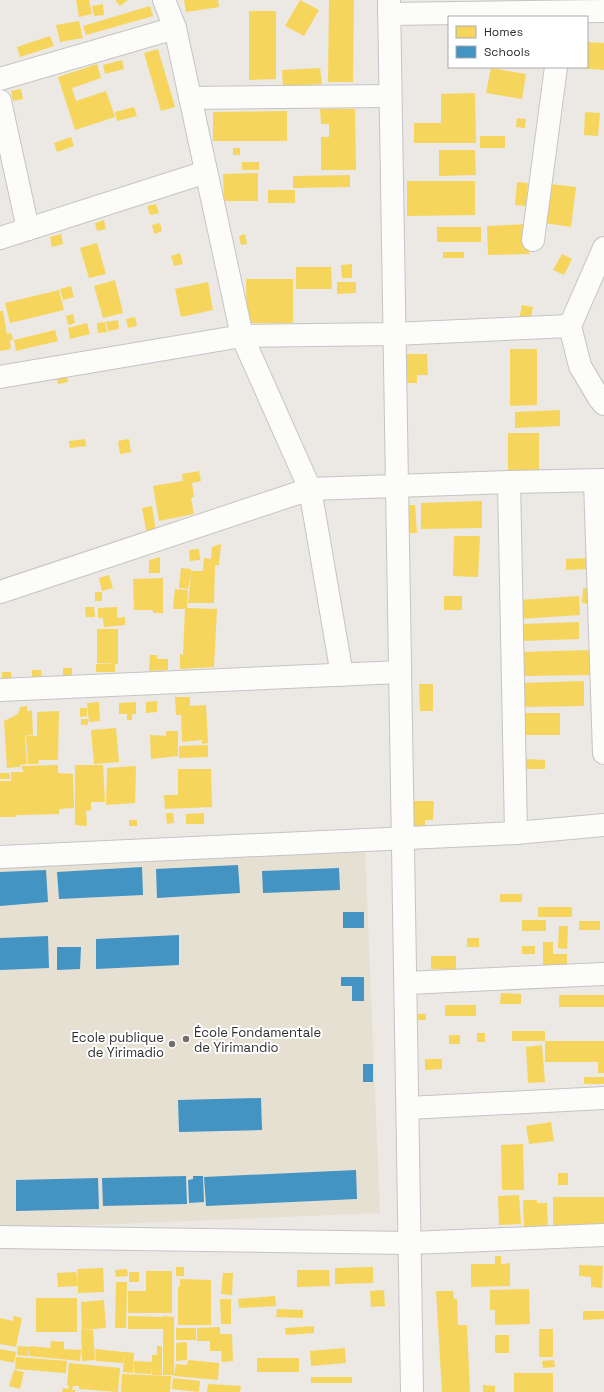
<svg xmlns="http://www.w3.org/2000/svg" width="604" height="1392" viewBox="0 0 604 1392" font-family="'Space Grotesk',sans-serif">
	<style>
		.education { fill: #e6e0d3 }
		.homes { fill: #f6d55c }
		.schools { fill: #4393c3 }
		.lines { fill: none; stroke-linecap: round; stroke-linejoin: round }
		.minor-casing { stroke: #c5c4c5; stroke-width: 24 }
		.minor { stroke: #fcfcfb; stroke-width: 22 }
		.poi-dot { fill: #706f6e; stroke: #fff; stroke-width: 1.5 }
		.labels { text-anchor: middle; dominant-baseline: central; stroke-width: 4; stroke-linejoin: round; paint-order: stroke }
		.poi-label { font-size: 13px; fill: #2e2e2e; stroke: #fff; text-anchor: start }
	</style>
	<rect width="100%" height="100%" fill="#ece8e4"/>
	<path class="education" d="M365 850 380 1213 0 1229V865Z"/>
	<g class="homes">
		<path d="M76 0H89L92 14 79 17Z"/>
		<path d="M115 0H128L120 6Z"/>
		<path d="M184 0H218L219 7 186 12Z"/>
		<path d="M300 0 319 10 304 36 285 26Z"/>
		<path d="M329 0H354L353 82H328Z"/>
		<path d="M103 4 104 15 94 16 92 6Z"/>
		<path d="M150 6 153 16 86 35 83 26Z"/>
		<path d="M249 11H276V79L249 80Z"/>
		<path d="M79 21 83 38 60 42 56 25Z"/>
		<path d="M50 36 54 46 20 57 17 47Z"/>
		<path d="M587 42 604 43V70L578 68V67H587Z"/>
		<path d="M158 49 175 107 161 111 144 53Z"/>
		<path d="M122 60 124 69 105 74 103 65Z"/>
		<path d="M97 64 101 78 72 88 76 101 106 91 115 117 75 130 58 77Z"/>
		<path d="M320 68 322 84 283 87 282 70Z"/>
		<path d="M491 68 526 74 522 99 486 93Z"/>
		<path d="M21 89 23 99 13 101 11 91Z"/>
		<path d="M475 93 476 143H414V123H441V94Z"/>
		<path d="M134 107 137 116 117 121 115 112Z"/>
		<path d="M320 109H355L356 170H321V137H329V124H321Z"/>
		<path d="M287 111V141H213V112Z"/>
		<path d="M585 112 600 113 598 136 584 135Z"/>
		<path d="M517 118 526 119 525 128 516 127Z"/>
		<rect x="480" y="136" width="25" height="12"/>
		<path d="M71 137 74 146 57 152 54 143Z"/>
		<rect x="233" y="148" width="7" height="7"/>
		<path d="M439 150H475L476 175 439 176Z"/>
		<rect x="242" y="162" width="17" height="8"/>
		<path d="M258 173V201H224L223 174Z"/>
		<path d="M350 175V187L293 188V176Z"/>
		<path d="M407 181H475V215L407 216Z"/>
		<path d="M517 182 528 183 526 206 515 205Z"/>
		<path d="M550 184 576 187 571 227 545 223Z"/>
		<rect x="268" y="190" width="27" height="13"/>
		<path d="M156 204 159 213 150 215 147 206Z"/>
		<path d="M104 220 106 229 97 231 95 223Z"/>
		<path d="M160 223 162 231 154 234 152 225Z"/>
		<path d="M528 224 529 254 488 255 487 226Z"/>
		<rect x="437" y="227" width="44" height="15"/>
		<path d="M61 234 63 244 52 247 50 237Z"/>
		<path d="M245 234 247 244 241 245 239 236Z"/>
		<path d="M97 243 106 274 89 278 80 248Z"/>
		<rect x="443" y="252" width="21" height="6"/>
		<path d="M180 253 183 264 174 266 171 256Z"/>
		<path d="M562 254 572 259 564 275 553 270Z"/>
		<path d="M352 264V278H342L341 265Z"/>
		<path d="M296 267H331L332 289H296Z"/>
		<path d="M246 279H293V323H247Z"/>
		<path d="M115 280 123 313 103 318 94 286Z"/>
		<path d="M208 282 213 310 181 317 175 289Z"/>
		<path d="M337 282H356V293L337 294Z"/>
		<path d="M71 286 74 297 63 300 60 289Z"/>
		<path d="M59 290 64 310 10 323 5 303Z"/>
		<path d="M522 305 533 307 530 322 519 320Z"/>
		<path d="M0 311H3L7 334 11 333 13 340H10L11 349 0 351Z"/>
		<path d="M73 314 75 323 68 325 66 316Z"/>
		<path d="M135 317 137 326 128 328 126 319Z"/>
		<path d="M118 320 119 329 108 331 106 322Z"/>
		<path d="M105 322 107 332 98 333 97 323Z"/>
		<path d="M87 323 90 334 70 339 68 328Z"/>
		<path d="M55 330 58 341 16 351 14 340Z"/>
		<path d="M510 349H537V405L510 406Z"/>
		<path d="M405 354H427L428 375H417V383H406Z"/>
		<path d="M66 372 68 382 58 384 56 374Z"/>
		<path d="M560 410V426L515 428V412Z"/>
		<rect x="508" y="433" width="31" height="38"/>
		<path d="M85 439 86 446 70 448 69 441Z"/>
		<path d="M129 439 131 452 120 454 118 441Z"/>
		<path d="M199 471 201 481 192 483 194 497 191 498 194 514 159 521 153 486 183 481 182 474Z"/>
		<path d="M482 501V528L421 529V503Z"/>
		<path d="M407 505H415L417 533H408Z"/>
		<path d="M152 506 157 537 148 541 142 508Z"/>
		<path d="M454 536H480L478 577 453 576Z"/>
		<path d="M221 544 219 565H215L214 603H188L191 574 188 589 179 588 181 568 191 569V571H203L204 558 211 559 212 547Z"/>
		<path d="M199 549 200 560 190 561 189 550Z"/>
		<path d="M160 557V573H149V560Z"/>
		<path d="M589 558V569L566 570V559Z"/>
		<path d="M109 575 113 588 102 591 99 578Z"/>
		<path d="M163 578V613H153V610H134L133 579Z"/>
		<path d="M583 588H591L589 604 582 603Z"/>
		<path d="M175 589 188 590 187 608 217 609 214 667 180 669V654L183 655 185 608 184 609H173Z"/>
		<rect x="95" y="592" width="7" height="9"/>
		<rect x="444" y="596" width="18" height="14"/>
		<path d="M579 596 580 615 520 619 519 600Z"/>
		<path d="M85 607H94L95 617H86Z"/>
		<path d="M117 607V618L125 617V625L104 627 103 618H98V608Z"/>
		<path d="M579 622V639L522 641V624Z"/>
		<path d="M97 629H118V664L97 663Z"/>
		<path d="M591 650 592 675 523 676 522 652Z"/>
		<path d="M150 655H157V659H168V670L149 671Z"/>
		<rect x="96" y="664" width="19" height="8"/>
		<rect x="63" y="668" width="9" height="11"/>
		<path d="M32 670H41L42 680 32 681Z"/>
		<path d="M2 672H11L12 681 2 682Z"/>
		<path d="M584 681V706L522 707V683Z"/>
		<path d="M419 684H433V711H420Z"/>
		<path d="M175 697H190V706L206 705 208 743 202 744V740L182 742 181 715H176Z"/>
		<path d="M157 701V712L146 713V702Z"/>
		<path d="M99 702 100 721 89 722 87 703Z"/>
		<path d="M136 702V714H132V720H127V714H119V703Z"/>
		<path d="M27 706V711H32L33 735 23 736H25L27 764 20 765V767L7 768 4 721 18 714 20 707Z"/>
		<path d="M80 708H87V716L80 717Z"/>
		<path d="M59 711 58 760H39L38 764H28L26 736H37V712Z"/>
		<rect x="524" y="713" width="36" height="22"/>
		<rect x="81" y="719" width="7" height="6"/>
		<path d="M116 728 119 762 94 764 91 730Z"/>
		<path d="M166 731H178V756L151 759 150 735 166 736Z"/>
		<path d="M208 745V757L179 758V746Z"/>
		<path d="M525 759 545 760V769H525Z"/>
		<path d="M58 765V773L73 774 74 808 59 809V814L17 815 15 817H0V781H11V772H24L21 766Z"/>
		<path d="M75 765H103L105 802H91V810L86 811 87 826 75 825Z"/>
		<path d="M136 766 135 803 106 805 107 768Z"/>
		<path d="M178 769H211L212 807 165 809 164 795H178Z"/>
		<rect x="0" y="773" width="10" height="6"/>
		<path d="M413 801H434L433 820H425V828L412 827Z"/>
		<path d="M166 813H173L174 823 167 824Z"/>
		<path d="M204 813V824H186V814Z"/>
		<rect x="129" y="820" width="8" height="6"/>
		<rect x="500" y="894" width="22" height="8"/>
		<rect x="538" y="907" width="34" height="10"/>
		<rect x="522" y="920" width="24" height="11"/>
		<rect x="579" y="921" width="21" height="9"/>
		<path d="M559 926H568L567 949 558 948Z"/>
		<rect x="467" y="938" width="12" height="9"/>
		<path d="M543 942H553V954H567V966H543Z"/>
		<rect x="522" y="946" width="13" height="8"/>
		<rect x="431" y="956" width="25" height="13"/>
		<path d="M501 993 521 994V1004H500Z"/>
		<rect x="559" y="995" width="45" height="12"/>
		<rect x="445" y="1005" width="31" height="11"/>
		<rect x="418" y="1014" width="8" height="6"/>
		<rect x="512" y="1031" width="33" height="10"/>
		<rect x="477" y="1033" width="8" height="9"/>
		<rect x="449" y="1035" width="11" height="9"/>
		<path d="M545 1041H604V1073H598V1062H545Z"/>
		<path d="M542 1045 545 1082 528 1083 526 1047Z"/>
		<path d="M425 1059H442V1069L425 1070Z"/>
		<rect x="584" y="1077" width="20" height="7"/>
		<path d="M551 1122 554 1141 529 1144 526 1126Z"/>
		<path d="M523 1144 524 1190H502L501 1145Z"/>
		<rect x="558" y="1173" width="10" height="12"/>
		<path d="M519 1195 521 1224 499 1225 498 1196Z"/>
		<rect x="553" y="1197" width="51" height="30"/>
		<path d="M523 1200H537V1203H547L548 1229 524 1230Z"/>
		<path d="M495 1256H501V1264L510 1263V1286L471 1287V1264H495Z"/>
		<path d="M579 1265 603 1266 602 1288 591 1287V1277L579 1276Z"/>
		<rect x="176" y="1267" width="8" height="9"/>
		<path d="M373 1267V1283L335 1284V1268Z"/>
		<path d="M103 1268 104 1292 78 1293V1286L58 1287 57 1273 76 1272 78 1284 77 1269Z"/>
		<path d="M127 1269 128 1276 116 1277 115 1270Z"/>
		<path d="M297 1270H329L330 1286 297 1287Z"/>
		<path d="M146 1271H172V1313H128V1291H146Z"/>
		<rect x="129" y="1272" width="10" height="10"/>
		<path d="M223 1273H233L232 1295 221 1294Z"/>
		<path d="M180 1279 211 1280V1325H178V1287H180Z"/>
		<path d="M116 1282H127L126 1328H115Z"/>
		<path d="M529 1289 530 1324 495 1325V1310H490V1290Z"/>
		<path d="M384 1290 385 1306 371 1307 370 1291Z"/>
		<path d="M436 1291H453L454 1299H457L458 1325H467L470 1392H442Z"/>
		<path d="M275 1296 276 1306 239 1308 238 1299Z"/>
		<rect x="36" y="1298" width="41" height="34"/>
		<path d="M220 1299H231V1324H221Z"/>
		<path d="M104 1300 106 1328 82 1330 81 1302Z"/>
		<path d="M277 1309 303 1310V1318L276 1317Z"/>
		<path d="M583 1311H604V1319L583 1320Z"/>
		<path d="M14 1316 22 1318 16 1347 0 1344V1318L13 1321Z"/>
		<path d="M128 1316 163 1317V1329H128Z"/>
		<path d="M163 1316 174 1317V1375H163Z"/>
		<path d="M314 1326V1333L286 1335 285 1328Z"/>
		<path d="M220 1327V1334H232L233 1361 222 1362 221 1351H210V1341H197V1328Z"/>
		<rect x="176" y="1328" width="20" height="12"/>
		<rect x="539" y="1329" width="14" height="28"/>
		<path d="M81 1330H93L95 1360 82 1361Z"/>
		<rect x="495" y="1335" width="14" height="18"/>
		<path d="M51 1341 64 1342V1349L81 1350 80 1361 29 1356V1346L50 1348Z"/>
		<path d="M187 1342V1360L176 1361V1343Z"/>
		<path d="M18 1346 29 1347 28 1356 17 1355Z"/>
		<path d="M157 1346H162V1375H152V1369L151 1374 134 1373V1361L152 1362V1355H157Z"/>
		<path d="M345 1348 346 1363 311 1366 310 1351Z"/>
		<path d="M0 1349 16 1352 14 1363 0 1360Z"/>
		<path d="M95 1349 124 1352 123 1363 96 1361Z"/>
		<path d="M124 1352 134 1353 133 1373 123 1372Z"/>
		<path d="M16 1357 67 1361 66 1373 15 1369Z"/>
		<rect x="257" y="1358" width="42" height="14"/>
		<path d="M188 1360 219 1363 218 1380 174 1376 176 1364 187 1365Z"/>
		<path d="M554 1360 555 1367 543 1368 542 1361Z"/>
		<path d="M69 1363 120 1368 118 1392 79 1389V1386H73L72 1390H75V1392H62L63 1388 68 1389 69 1386 67 1385Z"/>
		<path d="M14 1370 24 1372 20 1389 9 1386Z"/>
		<rect x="514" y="1373" width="39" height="19"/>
		<path d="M122 1374 171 1376 170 1392H121Z"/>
		<rect x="311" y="1377" width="41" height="6"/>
		<path d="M173 1378 200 1381 199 1392 172 1389Z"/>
		<path d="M208 1384 241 1386 240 1392H207Z"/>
		<path d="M483 1385 495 1386V1392H483Z"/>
	</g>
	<g class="schools">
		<path d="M238 865 240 893 157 898 156 869Z"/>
		<path d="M142 867 143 895 59 899 57 872Z"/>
		<path d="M339 868 340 890 263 893 262 871Z"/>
		<path d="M46 870 48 902 0 906V872Z"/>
		<rect x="343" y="912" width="21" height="16"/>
		<path d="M179 935V965L96 969V939Z"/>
		<path d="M48 936 49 968 0 970V938Z"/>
		<path d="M57 947H81L80 969 57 970Z"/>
		<path d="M341 977H364V1001H352V986H341Z"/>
		<rect x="363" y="1064" width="10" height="18"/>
		<path d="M261 1098 262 1130 179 1132 178 1100Z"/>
		<path d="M356 1170 357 1199 206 1206 204 1177Z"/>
		<path d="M186 1176 187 1204 103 1206 102 1178Z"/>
		<path d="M193 1176H203L204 1202 189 1203 188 1180 193 1179Z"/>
		<path d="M98 1178 99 1209 16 1211V1180Z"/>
	</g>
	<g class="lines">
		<defs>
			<g id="minor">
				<path d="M164 0 175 28 242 336 310 489 342 675"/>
				<path d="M389 0 412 1392"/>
				<path d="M389 14 604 11"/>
				<path d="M0 79 175 28"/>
				<path d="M190 98 390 96"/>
				<path d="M0 101 28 229"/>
				<path d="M0 238 206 172"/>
				<path d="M533 240 556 67"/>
				<path d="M604 248 570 326 580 366 599 398 604 404"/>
				<path d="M0 377 242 336 394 334 570 326"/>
				<path d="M595 481 604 753"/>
				<path d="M509 482 516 833"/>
				<path d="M0 592 310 489 509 482 604 480"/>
				<path d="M0 690 400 672"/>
				<path d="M0 857 516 833 604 825"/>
				<path d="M406 983 604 974"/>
				<path d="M408 1108 604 1098"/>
				<path d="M0 1237 410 1243 604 1235"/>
			</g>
		</defs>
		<use href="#minor" class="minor-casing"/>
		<use href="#minor" class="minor"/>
	</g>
	<g class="poi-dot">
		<circle cx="186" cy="1039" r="4"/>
		<circle cx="172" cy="1044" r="4"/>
	</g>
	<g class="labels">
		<g class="poi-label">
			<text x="194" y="1032">École Fondamentale<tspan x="194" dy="15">de Yirimandio</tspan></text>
			<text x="164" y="1037" text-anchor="end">Ecole publique<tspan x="164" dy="15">de Yirimadio</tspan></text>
		</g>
	</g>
	<rect x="448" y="16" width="140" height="52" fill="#ffffff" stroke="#ababab"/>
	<rect x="456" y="26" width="20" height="12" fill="#f6d55c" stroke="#ababab"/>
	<text x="484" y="36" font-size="12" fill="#2e2e2e">Homes</text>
	<rect x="456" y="46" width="20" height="12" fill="#4393c3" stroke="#ababab"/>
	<text x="484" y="56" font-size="12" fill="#2e2e2e">Schools</text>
</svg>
